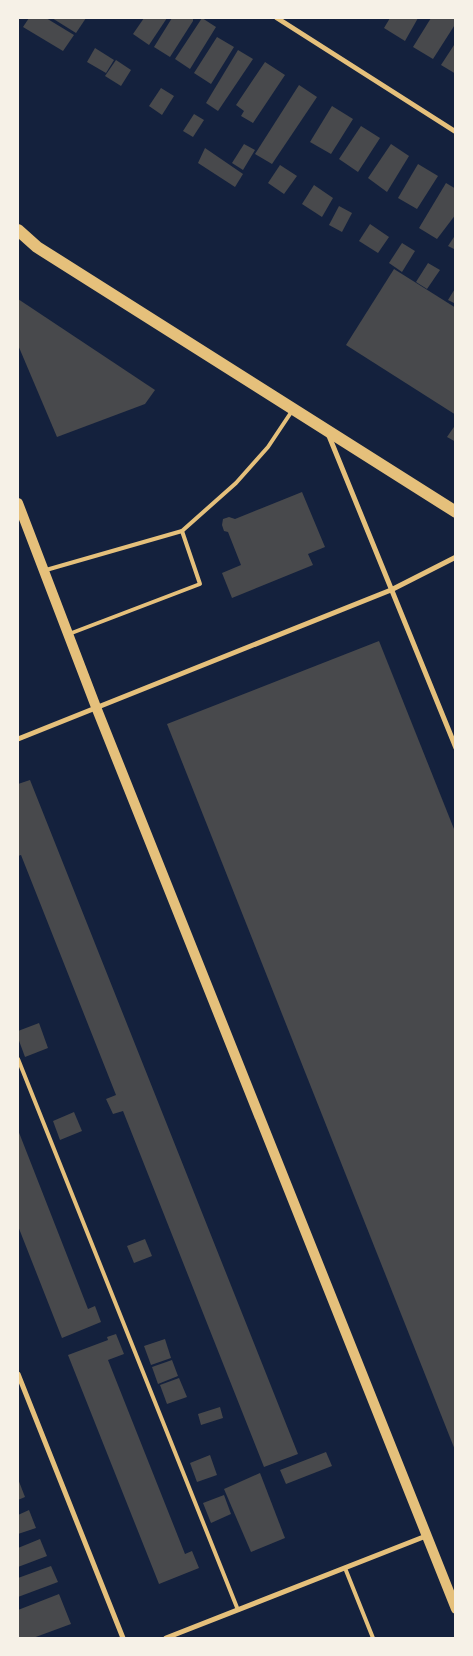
<svg xmlns="http://www.w3.org/2000/svg" width="473" height="1656" viewBox="0 0 473 1656" font-family="Helvetica,sans-serif">
	<style>
		.building { fill: #48494c }
		.lines { fill: none; stroke-linecap: round; stroke-linejoin: round }
		.service { stroke: #e5c07b; stroke-width: 4 }
		.minor { stroke: #e5c07b; stroke-width: 5 }
		.secondary { stroke: #e5c07b; stroke-width: 10 }
		.primary { stroke: #e5c07b; stroke-width: 12 }
	</style>
	<rect width="100%" height="100%" fill="#14213d"/>
	<g class="building">
		<path d="M29 18H46L74 35 63 51 23 27Z"/>
		<path d="M52 18H86L76 33Z"/>
		<path d="M144 18H167L149 45 133 34Z"/>
		<path d="M172 18H193V21L170 57 154 47Z"/>
		<path d="M202 18 216 27 190 69 175 59Z"/>
		<path d="M390 18H418L405 41 384 28Z"/>
		<path d="M431 18H456V23L433 59 413 47Z"/>
		<path d="M217 37 234 47 211 84 194 73Z"/>
		<path d="M456 42V74L441 65Z"/>
		<path d="M95 48 114 60 106 73 87 62Z"/>
		<path d="M238 50 253 59 218 111 206 103Z"/>
		<path d="M116 60 131 70 121 86 105 76Z"/>
		<path d="M265 62 285 75 253 123 241 116 244 111 236 105Z"/>
		<path d="M299 85 317 97 272 164 255 154Z"/>
		<path d="M161 88 174 96 162 115 149 106Z"/>
		<path d="M332 106 353 119 331 154 310 142Z"/>
		<path d="M194 114 204 120 193 137 183 131Z"/>
		<path d="M361 126 380 138 358 172 339 159Z"/>
		<path d="M244 144 255 150 243 170 232 163Z"/>
		<path d="M391 144 409 156 387 192 368 178Z"/>
		<path d="M205 148 243 174 235 187 198 163Z"/>
		<path d="M418 164 438 176 417 209 398 198Z"/>
		<path d="M280 165 297 176 284 194 268 183Z"/>
		<path d="M446 183 456 189V214L437 239 419 228Z"/>
		<path d="M314 185 333 198 322 217 302 204Z"/>
		<path d="M339 206 352 213 342 232 329 225Z"/>
		<path d="M370 224 389 237 378 253 359 241Z"/>
		<path d="M456 234V250L448 246Z"/>
		<path d="M402 243 415 251 402 272 389 263Z"/>
		<path d="M428 263 440 270 427 289 416 282Z"/>
		<path d="M394 269 456 308V415L346 345Z"/>
		<path d="M456 287V304L448 300Z"/>
		<path d="M18 299 155 390 145 404 57 437 18 345Z"/>
		<path d="M456 424V442L447 437Z"/>
		<path d="M302 492 325 547 308 554 313 565 232 598 222 573 241 565 228 532 224 531 222 525 223 519 229 517 235 519Z"/>
		<path d="M379 641 456 834 455 1450 167 724Z"/>
		<path d="M30 780 298 1454 264 1467 123 1111 113 1114 106 1099 116 1095 21 855 18 856V784Z"/>
		<path d="M39 1023 48 1048 25 1057 18 1038V1031Z"/>
		<path d="M74 1112 82 1131 60 1140 53 1121Z"/>
		<path d="M18 1130 88 1309 95 1306 101 1322 62 1338 18 1226Z"/>
		<path d="M145 1239 152 1256 134 1263 127 1246Z"/>
		<path d="M116 1334 124 1354 108 1360 185 1554 192 1551 199 1568 159 1584 68 1355 108 1340 107 1337Z"/>
		<path d="M165 1339 171 1358 151 1365 144 1346Z"/>
		<path d="M172 1360 178 1376 158 1384 152 1367Z"/>
		<path d="M179 1378 187 1397 167 1404 160 1385Z"/>
		<path d="M220 1407 223 1418 201 1425 198 1414Z"/>
		<path d="M326 1452 332 1466 286 1484 280 1470Z"/>
		<path d="M210 1455 217 1475 197 1482 190 1463Z"/>
		<path d="M260 1473 285 1538 251 1552 224 1489Z"/>
		<path d="M18 1479 25 1497 18 1500Z"/>
		<path d="M224 1495 231 1514 211 1523 203 1503Z"/>
		<path d="M29 1510 36 1528 18 1534V1515Z"/>
		<path d="M40 1539 47 1556 18 1567V1548Z"/>
		<path d="M51 1566 58 1582 18 1597V1578Z"/>
		<path d="M59 1594 71 1624 33 1638H18V1610Z"/>
	</g>
	<g class="lines">
		<g class="service">
			<path d="M46 570 182 531 236 483 268 447 292 411"/>
			<path d="M69 634 200 584 182 531"/>
			<path d="M18 1059 238 1610"/>
			<path d="M345 1568 373 1638"/>
		</g>
		<g class="minor">
			<path d="M277 18 456 132"/>
			<path d="M329 436 456 748"/>
			<path d="M18 739 391 590 456 557"/>
			<path d="M18 1374 123 1638"/>
			<path d="M166 1638 426 1536"/>
		</g>
		<path class="secondary" d="M18 503 96 707 456 1609"/>
		<path class="primary" d="M18 230 37 247 456 512"/>
	</g>
	<rect width="473" height="1656" fill="none" stroke="#f6f1e7" stroke-width="38"/>
</svg>
